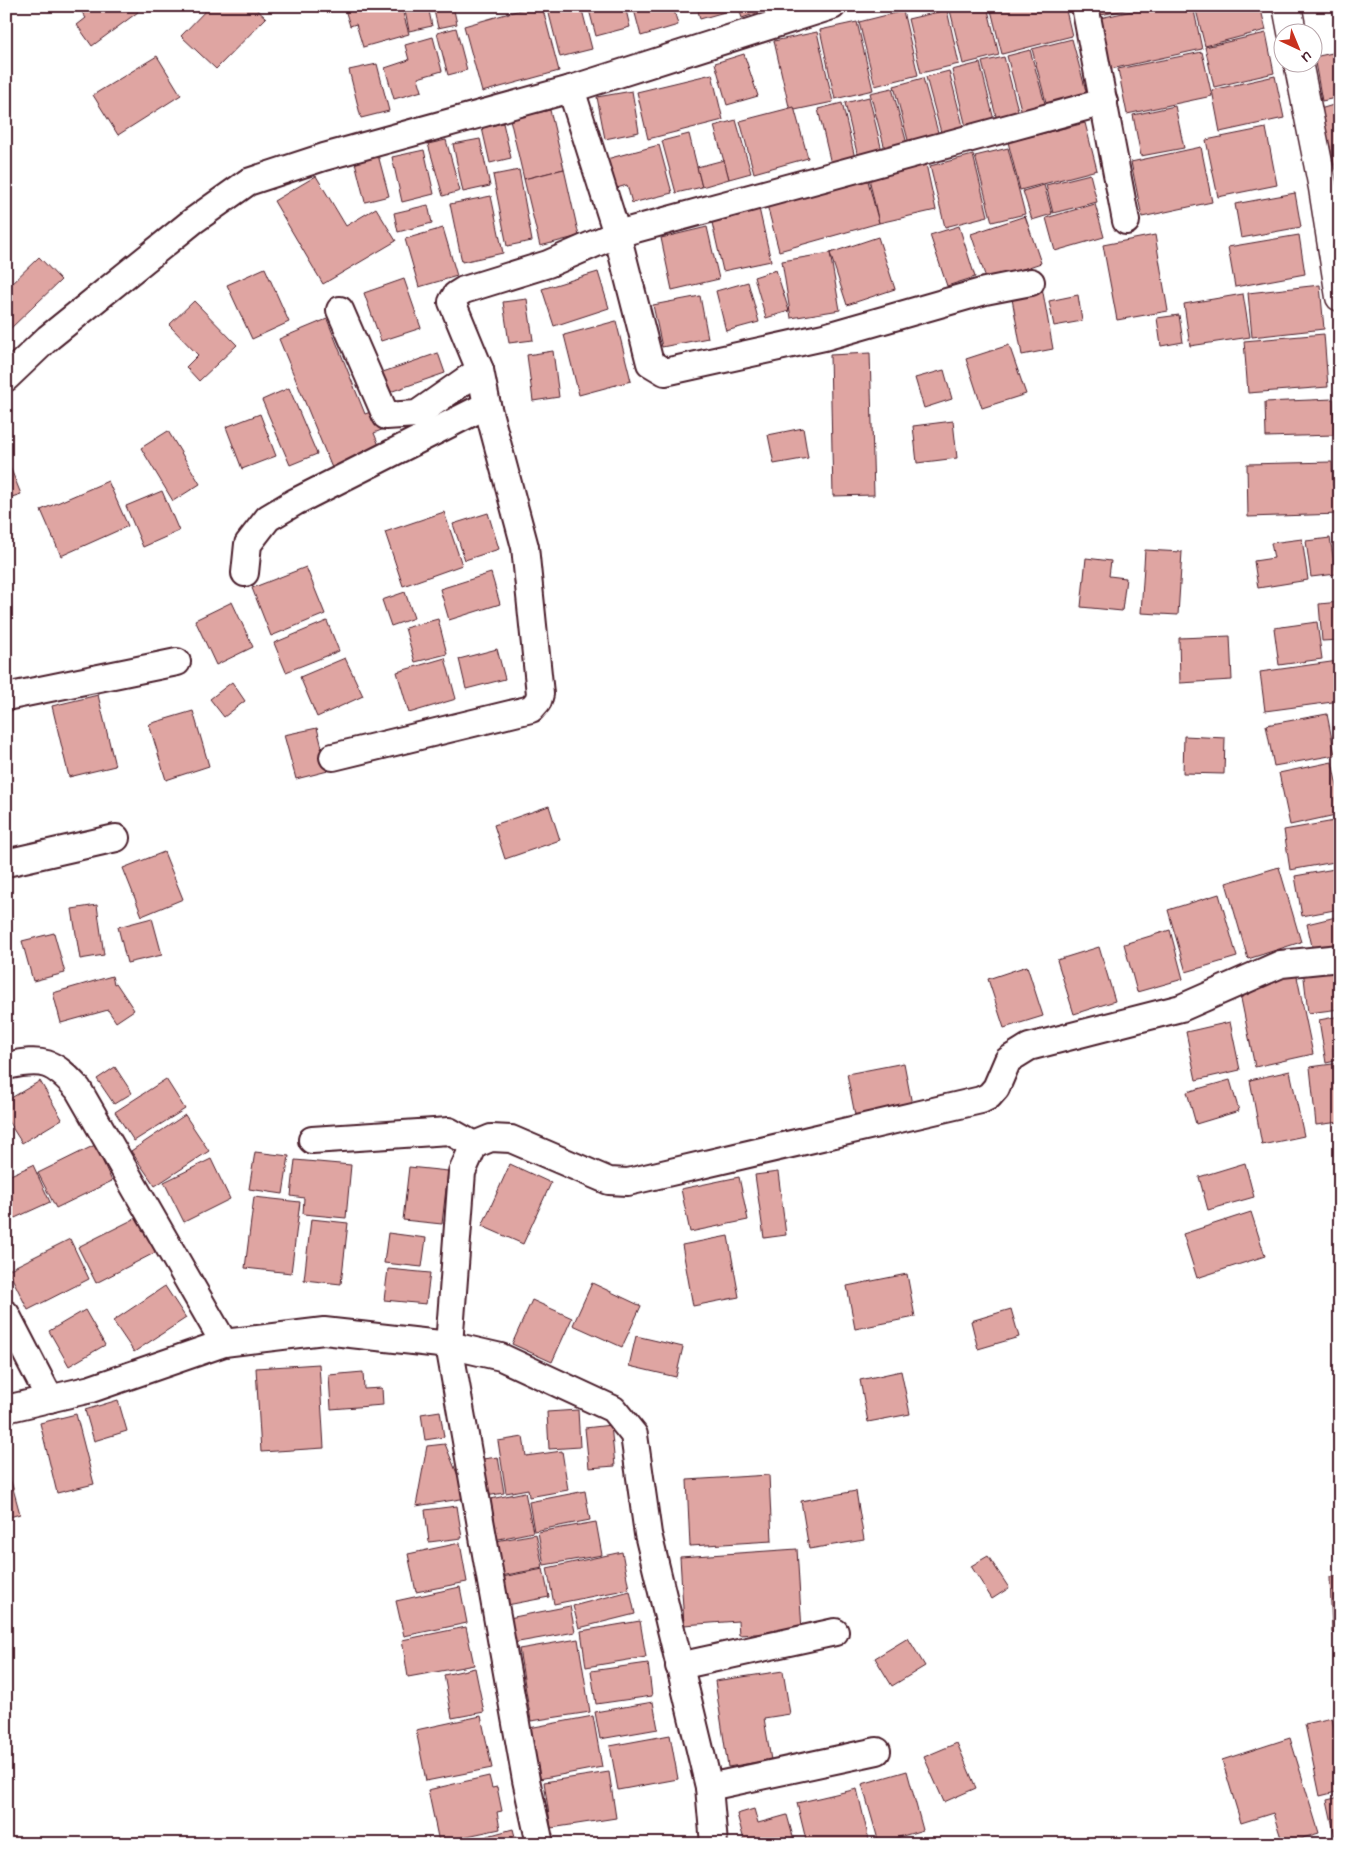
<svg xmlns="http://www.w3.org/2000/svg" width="1346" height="1850" viewBox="0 0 1346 1850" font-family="'Architects Daughter',sans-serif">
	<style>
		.building { fill: #dfa5a2; stroke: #4a1f2b }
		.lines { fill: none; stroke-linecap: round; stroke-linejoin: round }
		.minor-casing { stroke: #4a1f2b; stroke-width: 30 }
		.tertiary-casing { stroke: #4a1f2b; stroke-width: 31 }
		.minor { stroke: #fff; stroke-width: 26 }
		.tertiary { stroke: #fff; stroke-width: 28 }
	</style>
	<rect width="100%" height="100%" fill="#fff"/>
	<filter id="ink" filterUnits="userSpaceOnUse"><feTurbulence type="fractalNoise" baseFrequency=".02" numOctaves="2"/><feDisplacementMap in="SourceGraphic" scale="10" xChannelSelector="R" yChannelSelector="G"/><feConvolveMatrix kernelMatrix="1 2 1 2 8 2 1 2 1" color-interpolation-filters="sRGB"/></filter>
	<g filter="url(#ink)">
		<g class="building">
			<path d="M77 6H134L138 12 92 46 77 25 86 18Z"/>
			<path d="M210 6H253L266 18 216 69 181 36Z"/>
			<path d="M344 6H401L409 34 363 47 356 24 350 26Z"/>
			<path d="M404 6H428L432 26 409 31Z"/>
			<path d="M433 6H453L457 24 438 28Z"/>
			<path d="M464 6H480L465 10Z"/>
			<path d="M534 6H542L559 71 482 92 464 26Z"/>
			<path d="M547 6H581L592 49 560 57Z"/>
			<path d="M588 6H625L630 27 596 36Z"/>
			<path d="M633 6H673L678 25 641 36Z"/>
			<path d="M697 6H734L735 9 700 19Z"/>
			<path d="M738 6H779L742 18Z"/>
			<path d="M949 6H987L999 55 963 64Z"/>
			<path d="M990 6H1065L1072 36 1002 54Z"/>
			<path d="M1099 6H1143L1101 15Z"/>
			<path d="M1154 6H1160L1161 11 1193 6 1202 49 1111 69 1100 18Z"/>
			<path d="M1195 6H1260L1266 30 1205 46Z"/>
			<path d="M947 10 959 64 921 73 908 19Z"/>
			<path d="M903 11 918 75 875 86 859 22Z"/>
			<path d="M857 22 873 90 835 99 820 30Z"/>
			<path d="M456 28 467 70 448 75 437 33Z"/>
			<path d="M817 32 833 102 790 111 774 41Z"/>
			<path d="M1266 33 1274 73 1214 87 1205 47Z"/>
			<path d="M433 37 442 71 418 78 422 91 394 99 385 68 409 60 405 45Z"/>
			<path d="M1072 39 1087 95 1047 106 1032 49Z"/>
			<path d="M1030 50 1046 107 1022 113 1007 56Z"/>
			<path d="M1202 52 1212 96 1127 114 1118 69Z"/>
			<path d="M1337 52 1340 67V97L1322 101 1314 57Z"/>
			<path d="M744 54 758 96 727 105 715 63Z"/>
			<path d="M157 56 181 95 118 135 93 95Z"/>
			<path d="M1004 57 1019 114 997 120 982 62Z"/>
			<path d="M980 63 994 120 966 127 952 70Z"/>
			<path d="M377 64 389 111 361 118 349 70Z"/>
			<path d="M949 71 964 130 942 136 926 77Z"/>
			<path d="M712 74 723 120 648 139 637 92Z"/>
			<path d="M1275 76 1284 118 1220 132 1212 90Z"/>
			<path d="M923 78 939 136 909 144 894 86Z"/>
			<path d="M892 88 907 144 885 149 870 93Z"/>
			<path d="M632 91 639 132 605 139 597 97Z"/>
			<path d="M869 97 882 151 858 157 845 103Z"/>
			<path d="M842 103 855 158 831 164 818 109Z"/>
			<path d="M1340 103V169L1336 170 1320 109Z"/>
			<path d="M1175 106 1184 148 1141 156 1133 115Z"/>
			<path d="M794 107 808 158 754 173 740 121Z"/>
			<path d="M550 110 564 169 524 179 510 119Z"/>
			<path d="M736 120 751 173 729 179 714 126Z"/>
			<path d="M503 123 511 158 490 163 482 128Z"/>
			<path d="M1085 123 1097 170 1020 190 1008 142Z"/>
			<path d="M1266 128 1277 185 1218 197 1206 140Z"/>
			<path d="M689 134 702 187 676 193 662 141Z"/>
			<path d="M480 139 490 186 463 192 453 144Z"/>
			<path d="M446 140 460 191 443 196 428 144Z"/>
			<path d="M659 145 672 193 632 203 627 185 610 190 603 160Z"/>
			<path d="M1201 147 1212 202 1142 217 1131 162Z"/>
			<path d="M1008 148 1025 214 992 222 975 156Z"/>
			<path d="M424 150 434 194 402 202 392 157Z"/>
			<path d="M378 155 389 196 365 202 355 162Z"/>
			<path d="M973 155 988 216 945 227 930 166Z"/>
			<path d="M724 160 729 179 702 187 697 167Z"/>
			<path d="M926 164 936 210 879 223 869 178Z"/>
			<path d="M564 169 579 236 540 246 524 179Z"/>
			<path d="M519 170 532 241 507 246 493 175Z"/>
			<path d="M1090 174 1097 202 1053 213 1046 185Z"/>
			<path d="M316 176 346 226 376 208 396 241 323 284 274 201Z"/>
			<path d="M867 177 879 223 779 251 767 205Z"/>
			<path d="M1044 185 1052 214 1032 220 1023 191Z"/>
			<path d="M1295 193 1301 227 1241 238 1235 204Z"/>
			<path d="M491 196 503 253 462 262 450 204Z"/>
			<path d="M758 204 771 261 723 271 710 214Z"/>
			<path d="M1095 204 1104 237 1055 251 1046 218Z"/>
			<path d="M428 205 432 223 398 232 394 213Z"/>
			<path d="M1025 216 1041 263 987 281 971 234Z"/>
			<path d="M959 226 975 277 947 286 930 235Z"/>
			<path d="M707 227 719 279 672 290 661 238Z"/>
			<path d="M443 228 457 276 419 287 405 239Z"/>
			<path d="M1155 235 1168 311 1117 320 1103 245Z"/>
			<path d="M1299 235 1305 274 1235 287 1228 247Z"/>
			<path d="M878 237 895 289 847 305 830 253Z"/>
			<path d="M830 253 840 310 791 318 782 261Z"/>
			<path d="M39 257 61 280 10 329 6 325V289Z"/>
			<path d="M265 268 289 322 252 339 227 285Z"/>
			<path d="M776 270 789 311 766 318 754 277Z"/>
			<path d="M598 272 609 308 554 326 542 289Z"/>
			<path d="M404 279 421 328 381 341 364 293Z"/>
			<path d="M748 282 759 322 726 331 716 291Z"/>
			<path d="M1320 285 1324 329 1252 337 1248 293Z"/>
			<path d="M1042 287 1053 349 1022 355 1011 293Z"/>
			<path d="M1243 294 1250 337 1190 346 1184 304Z"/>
			<path d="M1078 295 1082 321 1054 326 1049 301Z"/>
			<path d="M700 296 708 338 662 347 653 305Z"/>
			<path d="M527 299 533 340 509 343 503 302Z"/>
			<path d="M194 301 237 345 199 381 186 367 198 355 169 325Z"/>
			<path d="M1179 315 1183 342 1161 346 1157 318Z"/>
			<path d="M327 319 365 414 376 410 384 429 374 433 380 448 332 468 279 339Z"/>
			<path d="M616 321 631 381 579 395 564 335Z"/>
			<path d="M1324 334 1328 387 1248 393 1244 341Z"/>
			<path d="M1009 345 1026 394 982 408 966 359Z"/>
			<path d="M553 351 559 397 533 401 527 355Z"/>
			<path d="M438 353 445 373 387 393 380 373Z"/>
			<path d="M870 353 874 495 833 496 830 355Z"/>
			<path d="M944 370 952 399 924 408 915 378Z"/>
			<path d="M289 388 317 454 290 465 262 400Z"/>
			<path d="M1333 399 1334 435 1266 437 1265 402Z"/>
			<path d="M260 414 276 456 242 469 226 427Z"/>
			<path d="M953 421 957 458 917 463 913 426Z"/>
			<path d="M803 428 808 458 774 464 768 435Z"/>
			<path d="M168 431 200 484 173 501 141 448Z"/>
			<path d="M6 457 21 494 6 499Z"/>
			<path d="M1332 462 1333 486H1340V514L1248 517 1247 464Z"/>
			<path d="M108 481 128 526 61 556 41 510Z"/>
			<path d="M162 491 179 531 143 547 126 506Z"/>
			<path d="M444 512 462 565 403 586 385 532Z"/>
			<path d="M488 513 499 549 465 560 453 524Z"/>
			<path d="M1330 538 1336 574 1311 577 1306 541Z"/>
			<path d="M1302 539 1308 580 1258 588 1254 561 1274 558 1271 543Z"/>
			<path d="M1145 550 1182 552 1178 615 1141 613Z"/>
			<path d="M1086 558 1111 561 1109 576 1126 578 1122 611 1081 607Z"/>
			<path d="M306 567 325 614 271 636 252 588Z"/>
			<path d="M491 573 500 604 449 620 440 589Z"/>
			<path d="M405 592 414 618 391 626 382 600Z"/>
			<path d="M232 602 253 647 216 665 195 620Z"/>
			<path d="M1340 602V640L1322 641 1319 604Z"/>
			<path d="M438 619 447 654 415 662 405 628Z"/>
			<path d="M327 621 339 651 286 672 274 643Z"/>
			<path d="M1317 622 1322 659 1279 665 1274 628Z"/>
			<path d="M1230 636 1232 680 1180 683 1179 638Z"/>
			<path d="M6 640 13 659 6 662Z"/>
			<path d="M497 649 505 679 466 689 459 659Z"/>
			<path d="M345 658 363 696 317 717 300 677Z"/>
			<path d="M445 658 456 699 409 713 397 672Z"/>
			<path d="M1338 661 1340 701 1265 711 1260 672Z"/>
			<path d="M232 682 245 701 224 717 210 699Z"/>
			<path d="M98 695 115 766 69 777 52 706Z"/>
			<path d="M193 711 209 766 166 780 149 724Z"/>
			<path d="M1327 714 1335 755 1274 766 1266 725Z"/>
			<path d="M317 728 328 771 296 779 284 735Z"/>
			<path d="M1184 736 1225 738 1224 774 1183 773Z"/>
			<path d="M1332 762 1340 801V814L1290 825 1279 773Z"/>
			<path d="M549 806 560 840 505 859 494 825Z"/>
			<path d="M1340 820V861L1290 870 1284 830Z"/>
			<path d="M164 852 183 899 142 916 123 868Z"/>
			<path d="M1279 867 1301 942 1248 959 1226 883Z"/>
			<path d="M1340 868V909L1302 916 1295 876Z"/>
			<path d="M1219 894 1237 957 1186 972 1168 910Z"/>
			<path d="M97 905 104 955 80 959 72 909Z"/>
			<path d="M1340 916V949L1314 955 1307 924Z"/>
			<path d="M152 918 162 955 127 963 118 927Z"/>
			<path d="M1170 930 1183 979 1137 992 1124 944Z"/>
			<path d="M54 933 65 973 33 981 22 941Z"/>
			<path d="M1099 947 1115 1001 1074 1014 1057 960Z"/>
			<path d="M1340 964V1009L1308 1013 1303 969Z"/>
			<path d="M1027 966 1043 1016 1004 1028 988 979Z"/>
			<path d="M1296 972 1313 1054 1255 1067 1238 984Z"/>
			<path d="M112 976 114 984 116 983 134 1010 116 1022 108 1010 61 1023 53 993Z"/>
			<path d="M1340 1016V1060L1326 1063 1319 1020Z"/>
			<path d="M1230 1022 1240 1070 1196 1080 1186 1032Z"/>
			<path d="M904 1063 913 1110 856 1120 847 1074Z"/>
			<path d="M1340 1063V1122L1316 1125 1310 1067Z"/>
			<path d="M115 1067 132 1093 114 1104 97 1079Z"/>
			<path d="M1290 1071 1304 1136 1262 1145 1250 1080Z"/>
			<path d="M166 1079 185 1109 134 1141 115 1112Z"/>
			<path d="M1230 1080 1239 1111 1196 1124 1187 1092Z"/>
			<path d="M40 1081 62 1119 22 1143 6 1118V1101Z"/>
			<path d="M185 1115 209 1151 155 1186 131 1151Z"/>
			<path d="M95 1145 112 1181 56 1208 38 1173Z"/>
			<path d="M255 1152 289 1156 283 1194 249 1189Z"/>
			<path d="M211 1159 230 1199 184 1222 164 1182Z"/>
			<path d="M295 1160 351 1165 346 1218 303 1214 304 1198 291 1196Z"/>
			<path d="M1245 1163 1254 1197 1208 1210 1199 1177Z"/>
			<path d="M510 1164 551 1183 523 1244 482 1226Z"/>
			<path d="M33 1165 50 1202 6 1222V1177Z"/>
			<path d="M409 1167 448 1171 442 1224 403 1220Z"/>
			<path d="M778 1172 786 1235 764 1238 755 1175Z"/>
			<path d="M739 1177 748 1220 690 1232 681 1189Z"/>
			<path d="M254 1197 300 1202 291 1273 245 1268Z"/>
			<path d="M1251 1212 1265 1256 1197 1278 1183 1234Z"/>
			<path d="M144 1214 162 1249 96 1283 78 1247Z"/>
			<path d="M311 1219 348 1223 341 1284 304 1280Z"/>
			<path d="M388 1233 426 1238 422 1267 384 1263Z"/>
			<path d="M728 1236 739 1297 693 1306 682 1245Z"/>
			<path d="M70 1239 89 1279 28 1310 8 1270Z"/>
			<path d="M388 1269 430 1273 426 1304 384 1300Z"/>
			<path d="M907 1274 915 1317 855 1329 847 1286Z"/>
			<path d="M592 1283 641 1306 622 1347 573 1325Z"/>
			<path d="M165 1286 186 1318 134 1352 113 1321Z"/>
			<path d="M532 1300 572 1318 552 1362 512 1344Z"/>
			<path d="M1011 1309 1019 1337 978 1349 971 1321Z"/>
			<path d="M85 1310 105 1345 69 1366 49 1331Z"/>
			<path d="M636 1336 683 1347 676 1377 629 1366Z"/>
			<path d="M319 1364 324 1448 261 1452 256 1368Z"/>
			<path d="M901 1371 910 1414 868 1422 860 1380Z"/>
			<path d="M363 1372 364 1389 382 1388 383 1405 331 1409 329 1375Z"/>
			<path d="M118 1400 127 1431 94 1441 85 1410Z"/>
			<path d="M578 1410 580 1447 549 1449 547 1412Z"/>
			<path d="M440 1411 444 1437 425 1440 421 1414Z"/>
			<path d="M76 1414 94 1484 57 1493 40 1423Z"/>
			<path d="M611 1425 615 1466 589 1468 585 1428Z"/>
			<path d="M523 1437 526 1456 562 1451 568 1490 529 1497 528 1489 506 1493 498 1441Z"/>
			<path d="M445 1444 467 1498 416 1506 427 1446Z"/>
			<path d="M498 1457 504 1493 480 1497 475 1460Z"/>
			<path d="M6 1463 20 1514 6 1518Z"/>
			<path d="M769 1475 772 1541 690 1546 687 1480Z"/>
			<path d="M585 1491 590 1520 534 1531 529 1502Z"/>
			<path d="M856 1491 864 1540 809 1549 801 1501Z"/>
			<path d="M525 1492 533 1532 489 1541 481 1501Z"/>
			<path d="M457 1506 462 1538 429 1542 425 1510Z"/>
			<path d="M596 1522 602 1555 544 1565 538 1532Z"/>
			<path d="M536 1534 543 1568 496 1577 490 1542Z"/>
			<path d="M460 1543 467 1582 416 1592 408 1554Z"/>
			<path d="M797 1549 802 1631 739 1635 738 1621 684 1625 680 1557Z"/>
			<path d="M622 1552 629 1589 554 1604 547 1568Z"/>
			<path d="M988 1556 1009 1588 992 1599 971 1566Z"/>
			<path d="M543 1569 549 1597 502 1606 497 1578Z"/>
			<path d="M1340 1576V1633H1332L1330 1577Z"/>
			<path d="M460 1587 467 1623 404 1636 396 1601Z"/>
			<path d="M630 1591 635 1614 579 1628 573 1606Z"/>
			<path d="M570 1606 575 1632 513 1643 509 1618Z"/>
			<path d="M640 1621 646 1657 586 1667 581 1631Z"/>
			<path d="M466 1627 474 1665 408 1677 402 1640Z"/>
			<path d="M908 1638 925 1666 892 1686 875 1658Z"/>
			<path d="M578 1639 590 1712 531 1721 519 1649Z"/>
			<path d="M648 1663 652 1696 596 1704 591 1671Z"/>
			<path d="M475 1668 484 1712 452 1718 444 1675Z"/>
			<path d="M783 1671 790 1714 764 1718 771 1760 728 1767 715 1681Z"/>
			<path d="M653 1702 658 1729 600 1739 595 1712Z"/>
			<path d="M481 1716 492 1768 426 1781 416 1730Z"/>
			<path d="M593 1716 602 1767 539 1779 529 1728Z"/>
			<path d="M1332 1718 1336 1737 1340 1736V1791L1320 1796 1305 1724Z"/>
			<path d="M670 1735 678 1779 618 1790 610 1746Z"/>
			<path d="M1290 1738 1319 1833 1283 1844 1273 1813 1241 1823 1222 1760Z"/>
			<path d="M957 1743 976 1788 944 1802 924 1757Z"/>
			<path d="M907 1771 923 1830 879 1843 862 1784Z"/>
			<path d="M609 1772 616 1818 551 1828 544 1782Z"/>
			<path d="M489 1776 492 1788 497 1787 502 1811 497 1812 500 1829 439 1842 428 1790Z"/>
			<path d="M857 1789 869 1840 853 1844H807L797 1803Z"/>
			<path d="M1340 1797V1840L1336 1841 1327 1800Z"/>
			<path d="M754 1809 758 1823 787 1815 795 1844H745L737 1814Z"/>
			<path d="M513 1829 517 1844H458Z"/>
		</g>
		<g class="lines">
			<defs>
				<g id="minor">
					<path d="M1085 6 1126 221"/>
					<path d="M571 89 617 234 650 363 665 372 824 337 985 291 1031 282"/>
					<path d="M340 310 386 416 417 414 480 370"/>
					<path d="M6 378 48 338 193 221 248 182 324 157 571 89 832 6"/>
					<path d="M245 573 248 544 268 518 295 502 487 405"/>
					<path d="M6 697 177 662"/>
					<path d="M333 757 531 709 538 701 540 694 525 547 487 405 480 370 452 302 456 295 464 290 548 264 617 234 1104 102"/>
					<path d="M6 863 116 838"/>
					<path d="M6 1066C43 1058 53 1061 78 1089L224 1343"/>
					<path d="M312 1140 449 1131 474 1145"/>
					<path d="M6 1314 50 1399"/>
					<path d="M6 1409 91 1389 224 1343 324 1331 449 1345 501 1357 613 1409 634 1435 648 1534 709 1787 877 1751"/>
					<path d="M679 1666 835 1632"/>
					<path d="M709 1787 714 1844"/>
					<path d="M540 1844 526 1780 449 1345 462 1172 474 1145 491 1138 511 1139 609 1181 628 1182 981 1100 989 1096 996 1088 1008 1060 1029 1047 1181 1008 1281 964 1340 958"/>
				</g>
				<g id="tertiary">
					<path d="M1287 6 1292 32"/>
					<path d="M1298 62 1323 188 1340 297"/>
				</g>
			</defs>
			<use href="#minor" class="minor-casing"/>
			<use href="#tertiary" class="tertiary-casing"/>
			<use href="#minor" class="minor"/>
			<use href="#tertiary" class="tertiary"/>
		</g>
	</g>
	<rect width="1346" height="1850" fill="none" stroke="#fff" stroke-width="25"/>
	<rect x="12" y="12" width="1321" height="1825" fill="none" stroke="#4a1f2b" stroke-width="2" filter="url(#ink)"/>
	<g transform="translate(1298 48) rotate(136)"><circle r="24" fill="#ffffff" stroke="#b7a5aa"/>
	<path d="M0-4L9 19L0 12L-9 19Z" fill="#c8321e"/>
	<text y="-8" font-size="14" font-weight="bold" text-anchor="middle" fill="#4a1f2b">U</text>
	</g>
</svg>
